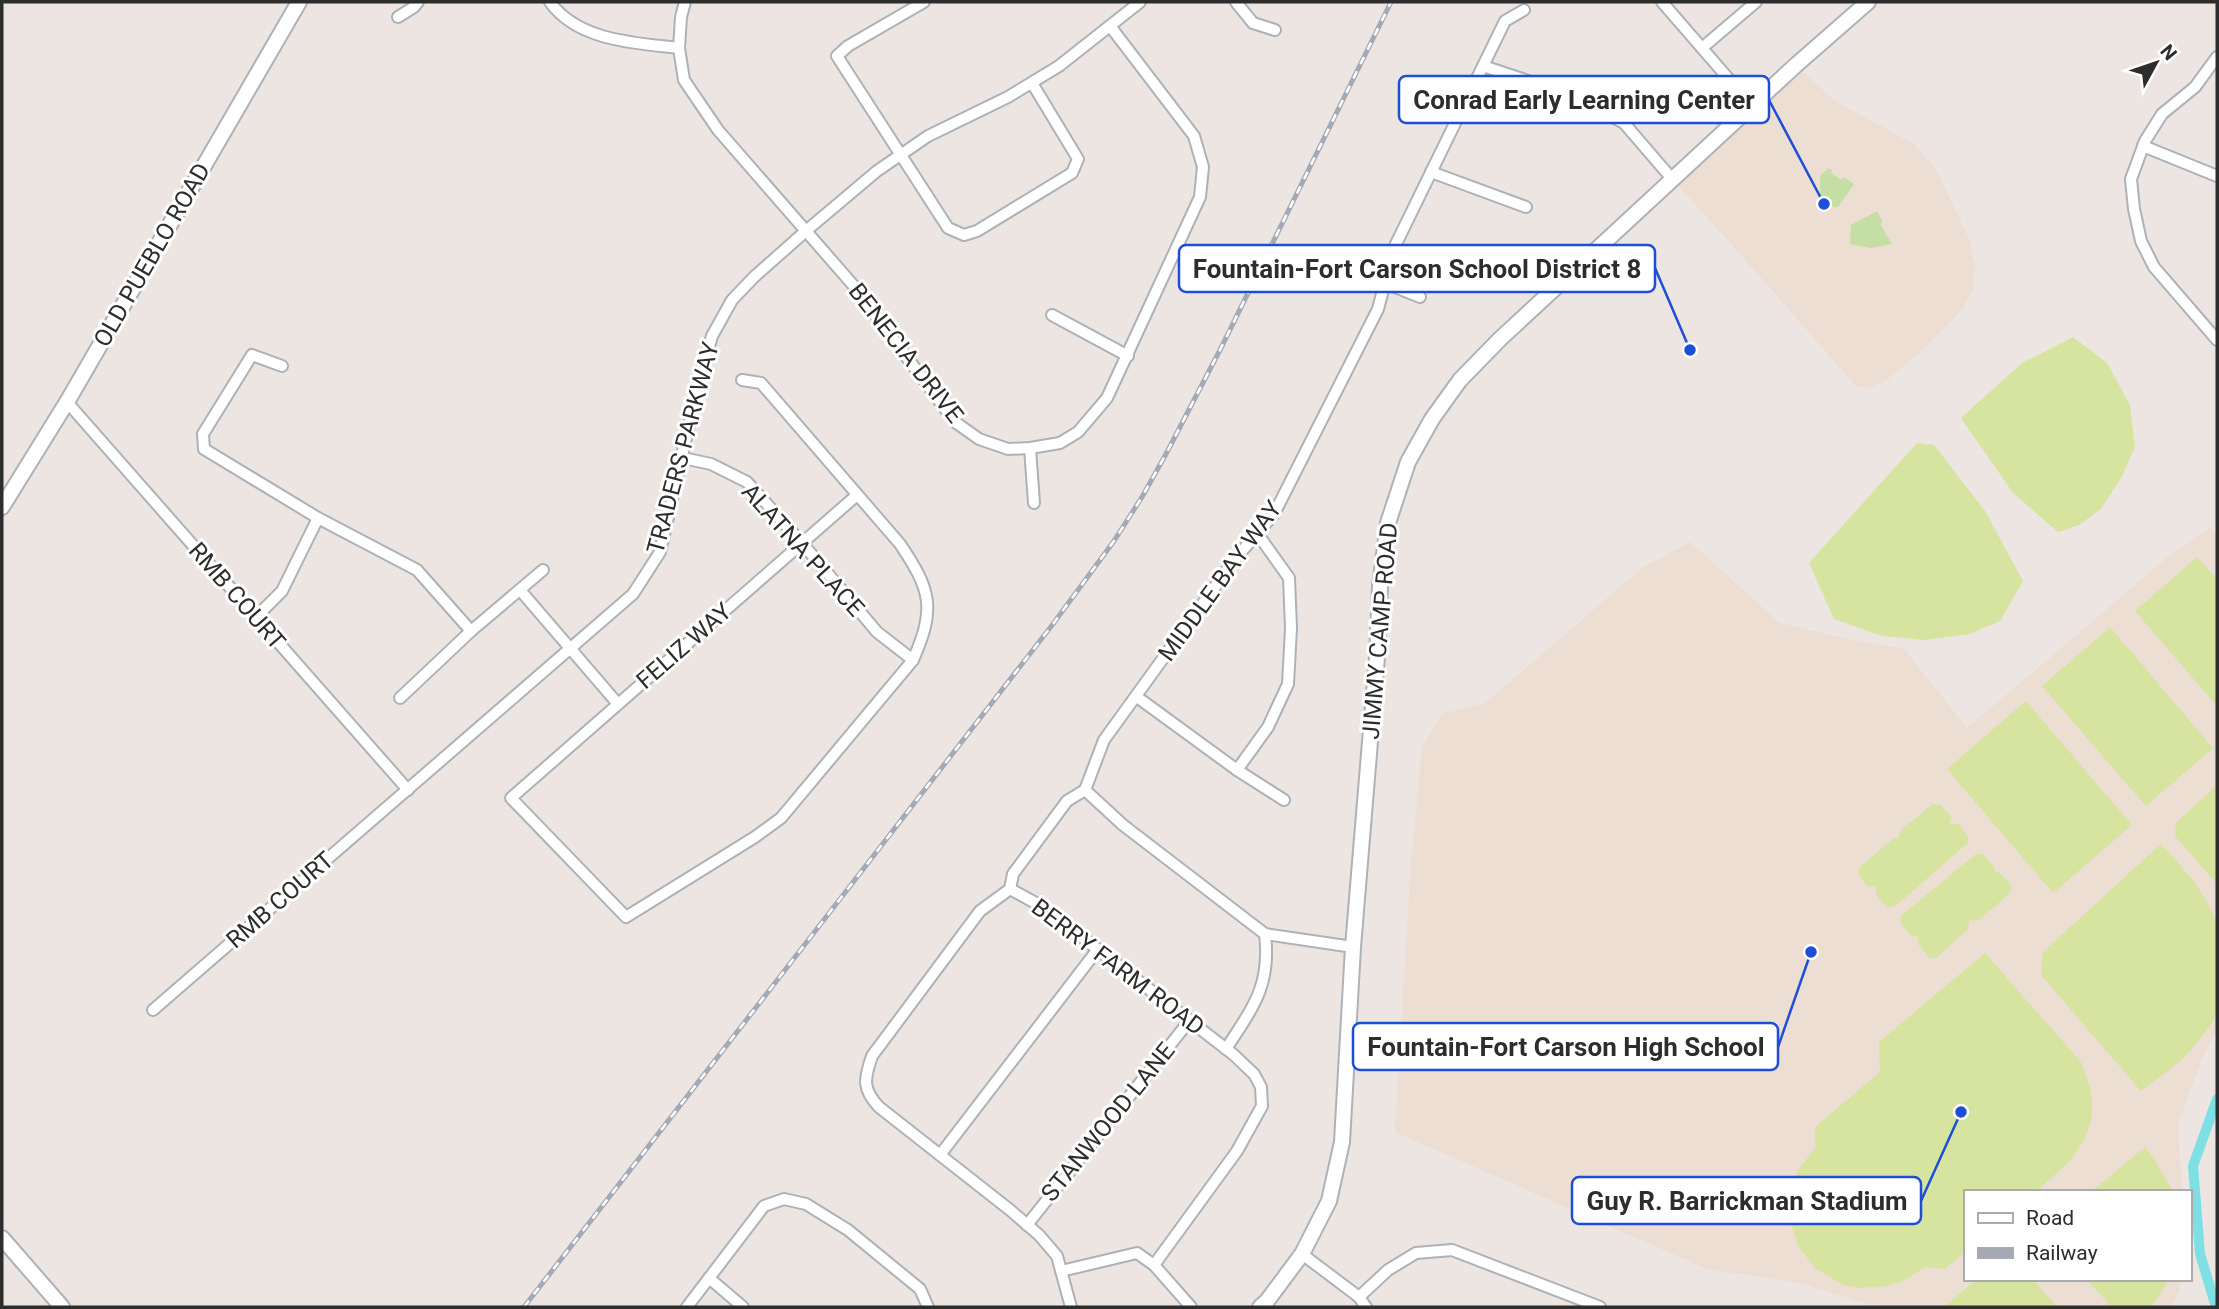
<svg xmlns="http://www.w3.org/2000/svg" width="2219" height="1309" viewBox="0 0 2219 1309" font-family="Roboto,sans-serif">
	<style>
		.education { fill: #ecded2 }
		.green { fill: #c4dea3 }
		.pitch { fill: #d6e4a0 }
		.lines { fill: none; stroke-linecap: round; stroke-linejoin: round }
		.canal { stroke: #7ee0e4; stroke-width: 10 }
		.street-casing { stroke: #adb2b8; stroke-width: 14 }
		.secondary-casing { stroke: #adb2b8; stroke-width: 18 }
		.street { stroke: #fff; stroke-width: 10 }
		.secondary { stroke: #fff; stroke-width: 14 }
		.rail-casing { stroke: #a4aab5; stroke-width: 5 }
		.rail { stroke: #fff; stroke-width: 2.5; stroke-dasharray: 8; stroke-linecap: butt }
		.labels { text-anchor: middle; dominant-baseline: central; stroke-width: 6; stroke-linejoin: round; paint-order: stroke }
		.street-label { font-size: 24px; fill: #2d2d2d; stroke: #fff }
		.leader { fill: none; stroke: #1d4ed8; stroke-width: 2.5 }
		.callout-dot { fill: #1d4ed8; stroke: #fff; stroke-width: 2.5 }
		.callout { fill: #fff; stroke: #1d4ed8; stroke-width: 2.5 }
		.callout-label { font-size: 26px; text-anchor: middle; font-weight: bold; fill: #2d2d2d }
	</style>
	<rect width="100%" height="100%" fill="#ede5e1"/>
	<g class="education">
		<path d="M1796 65 1835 101 1914 144 1937 171 1969 239 1975 265 1972 292 1962 309 1925 348 1885 381 1871 388 1856 386 1717 228 1673 180Z"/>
		<path d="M2210 528 2217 534V1029L2202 1059 2178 1123 2182 1192H1965V1279H2183L2172 1307H1879L1795 1282 1707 1269 1395 1132 1410 876 1422 747 1443 713 1484 704 1642 568 1690 542 1780 623 1856 641 1903 648 1967 728 2169 556Z"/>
	</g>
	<g class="green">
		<path d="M1829 168 1832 170 1831 173 1842 180 1844 177 1854 184 1838 207 1820 206V176Z"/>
		<path d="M1877 211 1883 222 1880 224 1892 244 1871 248 1850 244 1851 225Z"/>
	</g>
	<g class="pitch">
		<path d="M2073 337 2107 363 2130 405 2135 447 2121 478 2101 509 2079 525 2058 532 2013 493 1961 418 2022 363Z"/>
		<path d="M1917 443 1934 445 1985 511 2023 581 2000 621 1969 634 1925 640 1882 636 1834 619 1809 563Z"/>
		<path d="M2197 557 2217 579V706L2135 611Z"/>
		<path d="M2110 627 2213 748 2146 806 2042 686Z"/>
		<path d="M2026 701 2132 825 2053 893 1947 769Z"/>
		<path d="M2217 785V884L2175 836 2176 823Z"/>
		<path d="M1933 804 1941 805 1951 817 1949 824H1959L1968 837V843L1894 907 1887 908 1876 895 1877 886 1868 887 1858 874 1859 868 1894 838 1899 839 1900 831Z"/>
		<path d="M2161 844C2184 869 2207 893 2217 926V1011L2211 1025 2183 1059 2141 1091 2041 975 2043 952Z"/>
		<path d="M1976 854H1983L1995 868 1994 871 2001 874 2011 885 2010 893 1978 921 1969 920 1968 929 1936 958H1930L1917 943 1919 937 1911 936 1900 923 1901 916Z"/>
		<path d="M1985 953 2081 1062 2090 1087 2092 1103 2091 1122 2083 1142 2070 1161 2036 1192H1965V1252L1945 1269 1925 1267 1903 1281 1887 1286 1860 1288 1843 1285 1815 1268 1798 1246 1788 1213 1791 1188 1798 1170 1815 1148V1127L1880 1072 1879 1042Z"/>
		<path d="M2145 1147 2156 1162 2173 1192H2091Z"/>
		<path d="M1977 1279H2033L2057 1307H1944Z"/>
		<path d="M2086 1279H2169L2156 1301 2149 1307H2112Z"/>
	</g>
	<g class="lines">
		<path class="canal" d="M2216 1307 2200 1254 2193 1166 2217 1099"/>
		<defs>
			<g id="street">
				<path d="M550 2C578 41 635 43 679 48"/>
				<path d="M685 2 681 17 679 48 684 80 718 130 853 285 955 422 979 439 1008 449 1030 448 1060 443 1078 432 1107 398 1200 197 1203 167 1194 136 1110 26"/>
				<path d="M924 2 848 46 837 56 948 228 964 235 977 231 1072 173 1078 159 1032 83"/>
				<path d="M1236 2 1253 23 1275 30"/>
				<path d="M1662 2 1753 107"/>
				<path d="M398 17 414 7 418 2"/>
				<path d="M1702 48 1756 2"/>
				<path d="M2217 57 2195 87 2162 114 2145 141 2131 179 2134 209 2141 241 2154 267 2217 340"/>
				<path d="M1483 66 1574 96 1624 123 1673 180"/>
				<path d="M2143 146 2217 176"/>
				<path d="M1431 172 1526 207"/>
				<path d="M1385 283 1420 297"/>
				<path d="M1052 315 1128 356"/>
				<path d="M282 366 252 355 203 434 204 449 318 518 417 570 471 631"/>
				<path d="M742 380 761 383 900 544C931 590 936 608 913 660L781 818 755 837 626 917 511 798 857 495"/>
				<path d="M67 402 408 790"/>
				<path d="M1030 448 1034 503"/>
				<path d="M683 458 711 464 747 482 802 543 877 632 913 660"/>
				<path d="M520 590 618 704"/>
				<path d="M256 617 282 591 318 518"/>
				<path d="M1137 697 1237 770 1284 800"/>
				<path d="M400 698 471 631 543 570"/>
				<path d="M1237 770 1268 727 1288 684 1291 628 1289 578 1257 533"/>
				<path d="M1010 889 1013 874 1067 801 1085 790"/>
				<path d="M1353 947 1265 934 1123 825 1085 790 1104 740 1235 559 1274 514 1378 309 1394 248 1505 21 1524 10"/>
				<path d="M153 1010 633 594 660 552 699 381 712 336 732 300 754 277 807 230 877 171 928 136 1008 97 1059 66 1140 2"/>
				<path d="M1226 1049C1253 1007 1271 986 1265 934"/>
				<path d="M940 1155 1098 949"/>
				<path d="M1027 1225 1190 1020"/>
				<path d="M1302 1254 1359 1297 1366 1307"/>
				<path d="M1061 1271 1137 1253 1154 1265 1191 1307"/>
				<path d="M709 1278 743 1307"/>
				<path d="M1359 1297 1388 1270 1416 1253 1452 1250 1600 1307"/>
				<path d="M687 1307 764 1206 784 1199 806 1204 848 1230 920 1289 928 1307"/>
				<path d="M1071 1307 1057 1256 1039 1235 1010 1210 879 1107C862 1089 864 1079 872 1056L980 911 1010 889 1043 907 1234 1055 1254 1074 1261 1087 1262 1106 1237 1151 1154 1265"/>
			</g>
			<g id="secondary">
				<path d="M2 507 67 402 299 2"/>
				<path d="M2 1238 62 1307"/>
				<path d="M1260 1307 1267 1301 1302 1254 1329 1201 1342 1142 1353 947 1377 657 1380 586 1388 523 1408 462 1432 419 1460 380 1500 339 1796 65 1868 2"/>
			</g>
		</defs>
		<use href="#street" class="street-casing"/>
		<use href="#secondary" class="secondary-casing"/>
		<use href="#street" class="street"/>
		<use href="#secondary" class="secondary"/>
		<defs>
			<path id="rail" d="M524 1307 1053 624 1114 541 1142 497 1166 454 1221 348 1391 2"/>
		</defs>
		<use href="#rail" class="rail-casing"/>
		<use href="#rail" class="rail"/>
	</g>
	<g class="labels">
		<g class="street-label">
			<text transform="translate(152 255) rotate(-60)">OLD PUEBLO ROAD</text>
			<text transform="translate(906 353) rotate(52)">BENECIA DRIVE</text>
			<text transform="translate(683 448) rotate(-75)">TRADERS PARKWAY</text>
			<text transform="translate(803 550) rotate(48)">ALATNA PLACE</text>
			<text transform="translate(1220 581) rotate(-54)">MIDDLE BAY WAY</text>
			<text transform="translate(237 596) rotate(49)">RMB COURT</text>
			<text transform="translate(1380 631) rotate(-85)">JIMMY CAMP ROAD</text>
			<text transform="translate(684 646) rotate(-41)">FELIZ WAY</text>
			<text transform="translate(280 900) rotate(-41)">RMB COURT</text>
			<text transform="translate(1118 967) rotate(37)">BERRY FARM ROAD</text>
			<text transform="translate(1108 1122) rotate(-51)">STANWOOD LANE</text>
		</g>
	</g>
	<path class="leader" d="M1824 204L1769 100M1690 350L1655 268M1811 952L1778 1047M1961 1112L1921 1201"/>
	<g class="callout-dot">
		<circle cx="1824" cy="204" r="7"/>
		<circle cx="1690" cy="350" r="7"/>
		<circle cx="1811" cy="952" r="7"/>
		<circle cx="1961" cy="1112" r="7"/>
	</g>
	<g class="callout">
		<rect x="1399" y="76" width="370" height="47" rx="7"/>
		<rect x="1179" y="245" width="476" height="47" rx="7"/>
		<rect x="1353" y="1023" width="425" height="47" rx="7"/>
		<rect x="1572" y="1177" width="349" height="47" rx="7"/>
	</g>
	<g class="callout-label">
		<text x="1584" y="109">Conrad Early Learning Center</text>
		<text x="1417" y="278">Fountain-Fort Carson School District 8</text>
		<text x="1566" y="1056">Fountain-Fort Carson High School</text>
		<text x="1747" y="1210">Guy R. Barrickman Stadium</text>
	</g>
	<rect width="2219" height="1309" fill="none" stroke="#2d2d2d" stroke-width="7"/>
	<rect x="1964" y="1190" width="228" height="91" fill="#ffffff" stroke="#ababab" stroke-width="2"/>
	<rect x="1978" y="1213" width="35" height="10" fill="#ffffff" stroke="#ababab" stroke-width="2"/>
	<text x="2026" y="1225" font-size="21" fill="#2d2d2d">Road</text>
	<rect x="1978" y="1248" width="35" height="10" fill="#a4aab5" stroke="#ababab" stroke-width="2"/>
	<text x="2026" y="1260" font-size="21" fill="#2d2d2d">Railway</text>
	<g transform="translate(2156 63) rotate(50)" stroke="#ffffff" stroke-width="5" paint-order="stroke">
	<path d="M0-5L12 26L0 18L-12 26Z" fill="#2d2d2d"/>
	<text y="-10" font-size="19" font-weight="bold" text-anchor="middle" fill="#2d2d2d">N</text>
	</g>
</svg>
